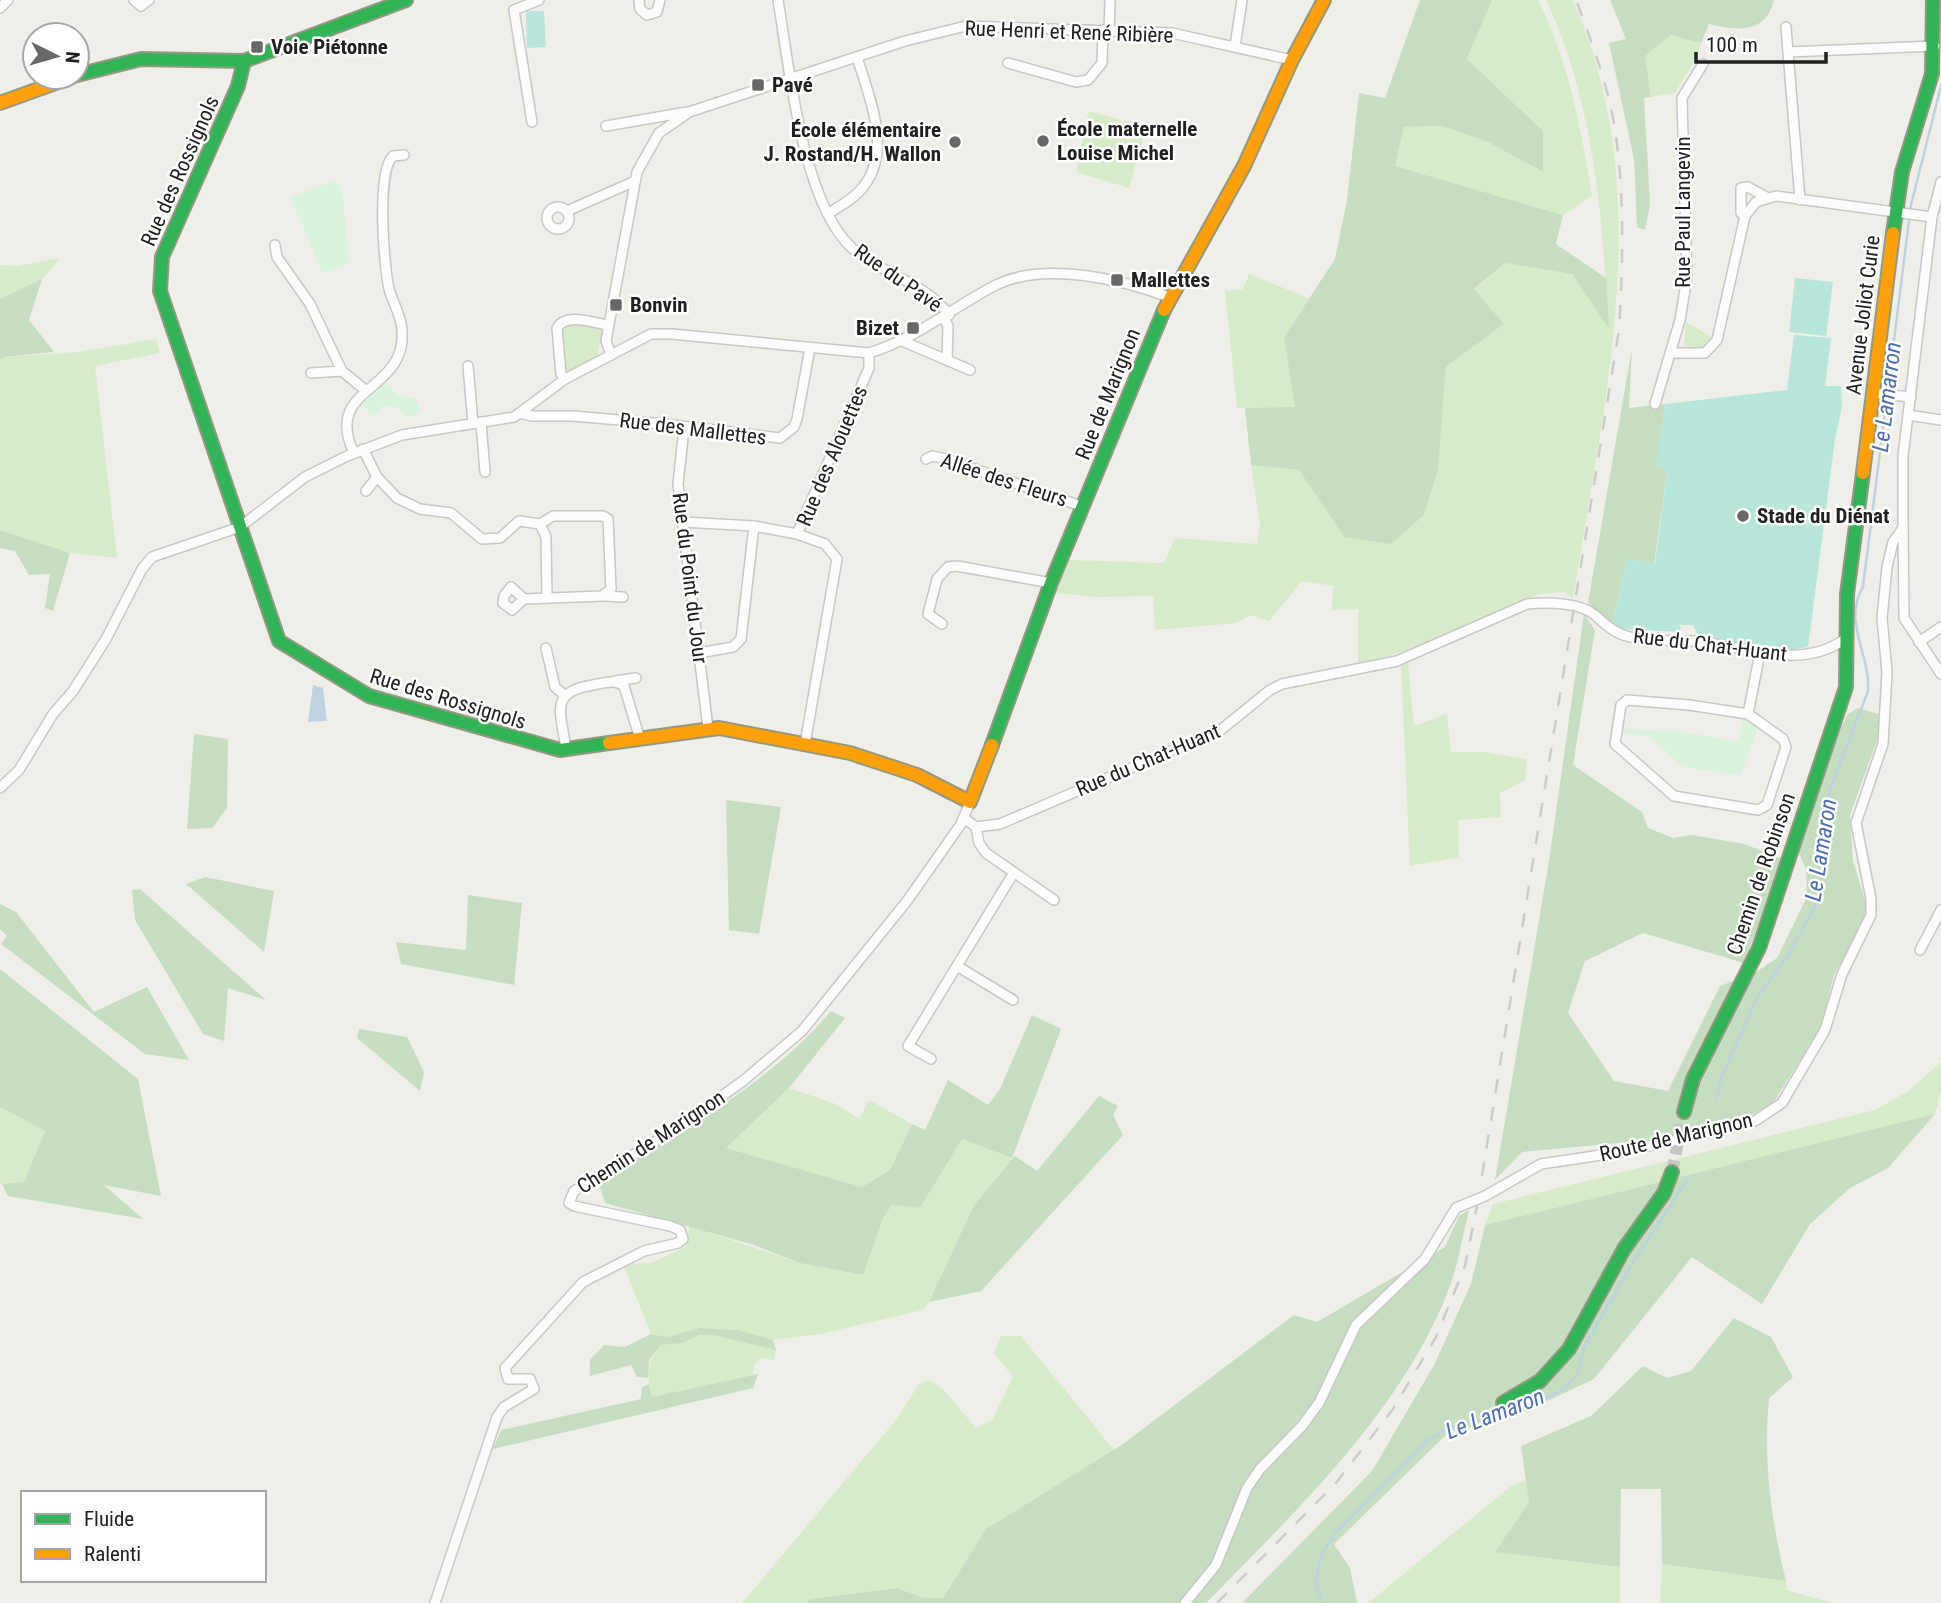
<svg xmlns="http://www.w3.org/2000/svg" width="1941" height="1603" viewBox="0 0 1941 1603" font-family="'Roboto Condensed',sans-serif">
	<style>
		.grass { fill: #d6ecc9 }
		.forest { fill: #c5debf }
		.park { fill: #d8f4dc }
		.pitch { fill: #b5e6d9 }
		.water { fill: #bdd3e1 }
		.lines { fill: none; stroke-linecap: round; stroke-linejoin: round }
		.stream { stroke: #bdd3e1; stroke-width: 2.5 }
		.secondary-tunnel { stroke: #c6c5c1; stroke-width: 12; stroke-dasharray: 12 6; stroke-linecap: butt }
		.street-casing { stroke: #c7c7c5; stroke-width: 12 }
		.fast-casing { stroke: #939980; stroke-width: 16 }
		.slow-casing { stroke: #939980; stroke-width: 16 }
		.street { stroke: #fdfcfc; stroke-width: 9 }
		.fast { stroke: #30b455; stroke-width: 12 }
		.slow { stroke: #ff9f0a; stroke-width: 12 }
		.rail { stroke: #cbcbca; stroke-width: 2.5; stroke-dasharray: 14 14; stroke-linecap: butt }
		.poi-dot { fill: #686866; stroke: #fff; stroke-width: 2.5 }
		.labels { text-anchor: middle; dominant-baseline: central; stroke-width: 5; stroke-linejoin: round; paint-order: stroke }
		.street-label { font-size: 21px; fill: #202020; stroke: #fff }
		.poi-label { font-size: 21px; font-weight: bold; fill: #202020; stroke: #fff; text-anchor: start }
		.water-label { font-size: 23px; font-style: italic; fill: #4c6db0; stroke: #fff }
	</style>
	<rect width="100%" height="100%" fill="#efeee9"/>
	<g class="grass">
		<path d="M1492 0H1538C1569 61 1581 129 1592 196L1563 215 1395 166 1404 127 1443 126 1490 143 1543 172 1481 73 1467 59Z"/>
		<path d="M1546 0H1573C1658 194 1604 399 1573 599L1565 592 1539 594 1416 648 1358 664V609L1331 610 1334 586 1302 581 1269 621 1250 615 1237 623 1155 630 1153 596 1097 597 1056 593 1069 560 1164 563 1175 538 1257 544 1260 525 1251 465 1299 470 1344 537 1424 515 1438 470 1446 367 1504 324 1474 290 1505 263 1572 274 1608 328C1603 217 1594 102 1546 0Z"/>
		<path d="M1671 35 1701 43 1697 57 1675 93 1651 97 1645 56Z"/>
		<path d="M1089 111 1146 127 1129 188 1076 172Z"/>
		<path d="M54 259 59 260 42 279 0 299V265L17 266Z"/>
		<path d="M1249 274 1309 298 1284 337 1296 408H1237L1225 291 1243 289Z"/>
		<path d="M1686 322 1713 338 1704 349 1687 350 1684 345Z"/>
		<path d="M569 323 599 328 602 331 597 358 571 371 565 369 562 329Z"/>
		<path d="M156 339 160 353 95 366 117 558 70 553 0 530V360L4 357 79 352Z"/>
		<path d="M1408 663 1414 726 1447 714 1451 752H1486L1527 760 1525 780 1500 793 1501 817 1458 820 1459 857 1410 866 1401 664Z"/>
		<path d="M1941 1062V1091L1935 1114 1485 1225 1493 1204 1875 1110 1907 1092Z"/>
		<path d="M789 1088 836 1104 859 1119 869 1100 912 1124 890 1170 862 1187 725 1148Z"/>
		<path d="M0 1107 45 1131 24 1182 0 1184Z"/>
		<path d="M962 1139 1012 1158 1011 1161 974 1205 929 1302 923 1310 820 1334 773 1340 739 1330 699 1328 667 1337 651 1334 623 1264 651 1263 685 1247 690 1226 800 1263 862 1275 883 1218 892 1205 920 1208Z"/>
		<path d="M699 1335H713L776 1350 774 1360 761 1358 754 1365 753 1375 652 1397C647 1371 644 1367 661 1345L683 1343Z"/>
		<path d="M1001 1336H1021L1114 1450 986 1529 943 1598H924L897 1588 810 1599 804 1603H742L896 1420 919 1384 929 1380 943 1389 976 1428 992 1420 1013 1377 994 1353Z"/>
		<path d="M1526 1480 1529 1502 1496 1552 1620 1567V1603H1368L1510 1487Z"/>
		<path d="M1662 1564 1786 1581 1787 1590 1832 1603H1660Z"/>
	</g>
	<g class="forest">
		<path d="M1420 0H1492L1467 59 1543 131V172L1490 143 1443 126 1404 127 1395 166 1563 215 1556 244 1606 278 1609 329 1572 274 1505 263 1474 289 1504 324 1446 367 1438 470 1424 515 1391 544 1344 537 1299 470 1251 465 1245 408 1295 407 1284 337 1335 259 1347 200 1359 93 1385 98Z"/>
		<path d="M1610 0H1774C1766 34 1737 31 1709 24L1701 43 1671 35 1645 56 1651 97 1644 98 1650 204 1645 230 1637 227 1634 159 1609 43 1626 39Z"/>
		<path d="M42 279 29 320 54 352 4 357 0 360V299Z"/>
		<path d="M1632 348 1629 408 1665 404 1657 464 1664 467 1667 474 1654 563 1627 559 1612 624 1588 603Z"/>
		<path d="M0 530 70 553 53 611 45 608 50 574 29 575 15 551 0 548Z"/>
		<path d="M1584 614 1595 630 1573 765 1642 812 1648 828 1673 838 1692 835 1744 844 1783 859 1744 963 1643 933 1585 961 1568 1013 1614 1081 1668 1091 1720 986 1756 972 1777 958 1807 897 1806 869 1798 851 1825 760 1848 714 1858 708 1882 715 1879 735 1850 815 1853 861 1866 904 1863 923 1834 975 1821 1027 1772 1105 1739 1121 1641 1141 1522 1152 1495 1180 1549 861Z"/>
		<path d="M194 734 228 739 227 808 212 828 187 829Z"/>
		<path d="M726 800 781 807 759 934 729 930Z"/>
		<path d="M205 877 274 891 264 952 186 884Z"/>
		<path d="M140 889 266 1000 228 988 224 1041 203 1034 135 920 132 890Z"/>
		<path d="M468 895 522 903 514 985 401 964 396 942 466 950Z"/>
		<path d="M0 904 16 912 94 1012 147 987 189 1060 145 1054 1 944 7 936 0 929Z"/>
		<path d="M0 969 138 1079 161 1196 104 1185 143 1219 8 1196 2 1184 24 1182 45 1131 0 1107Z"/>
		<path d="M831 1011 845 1018 789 1088 726 1148 862 1187 890 1170 912 1124 925 1130 948 1080 988 1105 1000 1089 1032 1015 1061 1029 1012 1158 962 1139 920 1208 892 1205 883 1218 863 1275 800 1263 754 1245 605 1203 599 1184C678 1132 770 1084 831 1011Z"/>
		<path d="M359 1029 407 1037 424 1072 420 1091 357 1038Z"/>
		<path d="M1099 1096 1118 1106 1113 1115 1123 1135 981 1291 929 1302 974 1205 1015 1156 1037 1171Z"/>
		<path d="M1935 1114 1888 1168 1850 1188 1810 1224 1762 1304 1692 1257 1594 1379 1509 1419 1449 1432 1334 1544 1350 1568 1357 1603H1242L1372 1471 1434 1365 1471 1284 1485 1225Z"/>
		<path d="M1469 1210C1463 1234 1459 1260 1451 1283 1407 1406 1296 1511 1206 1603H804L810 1599 897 1588 924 1598H943L986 1529 1123 1444 1294 1315 1317 1322 1445 1247 1459 1216Z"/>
		<path d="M1734 1318 1771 1337 1793 1377 1769 1398C1763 1461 1771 1520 1786 1581L1662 1564 1661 1489H1621L1620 1567 1495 1552 1529 1502 1521 1446 1591 1416 1643 1366 1667 1378 1691 1371Z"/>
		<path d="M699 1328 739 1330 773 1340 776 1350 713 1335H699L683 1343 661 1345 649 1360 648 1378 637 1377 631 1365 590 1376V1360L604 1345 625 1347 651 1334 667 1337Z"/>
		<path d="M758 1374 753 1388 493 1449 501 1430 641 1399 642 1387 649 1384 652 1397Z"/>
	</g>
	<g class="park">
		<path d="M337 180 343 195 349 263 323 273 290 197Z"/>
		<path d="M387 383 398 396 415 398 420 410 414 417H406L398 408 385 405 371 416 362 404Z"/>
		<path d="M1743 719 1758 726 1741 775 1683 767 1649 736 1624 733V729L1682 732 1738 741Z"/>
	</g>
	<g class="pitch">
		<path d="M526 11H544L546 47 527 48Z"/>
		<path d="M1795 278 1833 282 1826 336 1789 332Z"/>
		<path d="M1794 335 1831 338 1825 386H1841L1842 407 1835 439 1808 647C1772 655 1735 640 1698 635L1693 625H1680L1681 632 1625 629 1612 624 1627 559 1655 563 1667 474 1664 468 1656 465 1665 404 1787 390Z"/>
	</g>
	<path class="water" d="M313 685 323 688 327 721 308 722Z"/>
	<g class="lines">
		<g class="stream">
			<path d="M1716 1100 1721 1078 1757 998 1788 955 1818 901 1823 808 1868 691C1871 656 1842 621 1863 587L1911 205 1941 86"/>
			<path d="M1323 1603 1316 1585 1318 1569 1323 1552 1335 1533 1429 1439 1453 1427 1508 1414 1538 1402 1563 1389 1578 1374 1584 1347 1632 1264 1689 1177"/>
		</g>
		<path class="secondary-tunnel" d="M1672 1172 1684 1112"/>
		<defs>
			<g id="street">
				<path d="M134 0 141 6 149 0"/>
				<path d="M639 0 640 9 647 15 657 12 660 0"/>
				<path d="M778 0C789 65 802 204 853 249 882 274 926 283 949 315"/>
				<path d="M0 8 8 0"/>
				<path d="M1786 27 1788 52"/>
				<path d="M1109 30 1110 0"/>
				<path d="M1235 46 1242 0"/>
				<path d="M1008 63 1076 82 1088 80 1102 63 1103 30"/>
				<path d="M532 122 514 10 539 0"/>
				<path d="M606 126 687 112"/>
				<path d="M1941 182 1932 217 1908 415 1903 456V519L1904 618 1941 674"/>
				<path d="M1800 200 1788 52 1935 46"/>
				<circle cx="558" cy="218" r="11"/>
				<path d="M567 211 635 181"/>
				<path d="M829 213C840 206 855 198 863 187 893 150 869 97 857 57"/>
				<path d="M1745 216 1741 213V188L1748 187 1766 197"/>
				<path d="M275 245 277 257 310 304 342 371 365 390"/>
				<path d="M944 318 948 326 947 360"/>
				<path d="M900 340 970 370"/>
				<path d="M1671 353H1705L1717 340 1745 216 1756 202 1776 196 1932 217"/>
				<path d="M611 355 606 341 637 172 659 133 689 112 905 41 966 26 1172 33 1292 60"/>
				<path d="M468 366 473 423"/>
				<path d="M311 373 342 371"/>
				<path d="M565 379 561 374 557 328C566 312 593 323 608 325"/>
				<path d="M1873 393 1911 397"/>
				<path d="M1655 404 1680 320 1687 277 1682 98 1703 64"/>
				<path d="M519 413 532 416H573L665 424 780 438 794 427 797 419 810 348"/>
				<path d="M1908 415 1941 420"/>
				<path d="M481 422 485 472"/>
				<path d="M684 428 678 484 708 728"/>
				<path d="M363 449 377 477 397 498 420 509 451 513 482 539 500 538 519 521 540 524 546 537 547 598"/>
				<path d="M354 453C322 385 407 394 402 330 401 315 393 303 389 289 384 266 376 172 393 156L404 155"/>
				<path d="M926 459 932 456 946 459 1081 506"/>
				<path d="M366 491 377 477"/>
				<path d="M683 522 754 526 797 534"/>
				<path d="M604 596 623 597"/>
				<path d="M524 599 511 587 504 596 503 603 512 610 524 599 602 596 611 589 608 519 603 516H553L540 524"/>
				<path d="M942 624 928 614 937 579 948 567 957 566 1051 583"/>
				<path d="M1919 642 1941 627"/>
				<path d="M546 648 555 687 564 695"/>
				<path d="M699 653 733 647 741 639 754 526"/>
				<path d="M615 681 636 678"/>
				<path d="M1748 714 1783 739 1786 747 1767 805 1758 810 1674 796 1615 744 1621 705 1627 700 1689 705 1748 714 1760 653"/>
				<path d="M805 744 837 559 825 544 797 534 869 368V353"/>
				<path d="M566 750C562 714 547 692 593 685 604 683 615 679 624 686L640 739"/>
				<path d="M0 788 19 770 53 714 73 691 106 639 142 569 152 557 240 527 305 477 347 456 402 435 514 417 565 379 651 334H672L869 353C916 339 953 307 996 285 1045 261 1120 279 1169 297"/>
				<path d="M964 818 976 827 1000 824 1222 729 1270 690 1282 684 1397 661 1527 604C1547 602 1579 602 1595 615 1606 625 1614 633 1630 637 1651 642 1672 640 1694 641 1743 645 1800 672 1845 639"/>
				<path d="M976 827 979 843 986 853 1054 900"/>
				<path d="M1920 950 1941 910"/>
				<path d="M957 966 1013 1000"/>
				<path d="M931 1059 908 1046 1013 874"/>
				<path d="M435 1603 497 1417 504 1407 534 1389 530 1379H508L505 1368 583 1282 644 1251 678 1243 683 1239 680 1230 670 1226 574 1206 569 1203 574 1191 677 1128 743 1081 802 1031 907 901 961 824 970 802"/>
				<path d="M1185 1603 1216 1565 1247 1488 1260 1469 1302 1426 1319 1403 1356 1325 1425 1259 1456 1208 1485 1196 1541 1164 1621 1152 1723 1130 1755 1121 1782 1103 1825 1030 1842 974 1871 915V899L1856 823 1883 744 1887 672 1882 618 1887 567 1893 542 1903 528"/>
			</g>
			<g id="fast">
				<path d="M244 61 238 86 162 257 160 291 279 641 369 696 560 750 609 743"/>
				<path d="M77 75 141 59 244 61 406 0"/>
				<path d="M1893 233 1902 172 1932 74 1933 0"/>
				<path d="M992 745 1051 583 1164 310"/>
				<path d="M1684 1112 1693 1079 1759 948 1846 687 1847 594 1863 473"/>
				<path d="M1503 1403 1540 1381 1569 1349 1624 1249 1664 1193 1672 1172"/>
			</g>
			<g id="slow">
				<path d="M0 103 72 77"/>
				<path d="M1164 310 1244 166 1292 60 1324 0"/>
				<path d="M1863 473 1893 233"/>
				<path d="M609 743 719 728 850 753 917 775 970 802 992 745"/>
			</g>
		</defs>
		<use href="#street" class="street-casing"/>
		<use href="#fast" class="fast-casing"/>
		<use href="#slow" class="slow-casing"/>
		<use href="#street" class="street"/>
		<use href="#fast" class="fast"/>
		<use href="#slow" class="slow"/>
		<g class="rail">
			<path d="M1482 1176 1619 330C1623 261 1625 192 1614 123 1606 80 1591 40 1576 0"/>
			<path d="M1217 1603 1336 1483 1393 1409 1436 1337 1465 1266 1477 1206"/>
		</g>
	</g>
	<g class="poi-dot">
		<rect x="250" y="40" width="14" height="14" rx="3.5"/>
		<rect x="751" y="78" width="14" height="14" rx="3.5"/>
		<circle cx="1043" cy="141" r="7"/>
		<circle cx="955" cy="142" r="7"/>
		<rect x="1110" y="273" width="14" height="14" rx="3.5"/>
		<rect x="609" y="298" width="14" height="14" rx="3.5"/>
		<rect x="906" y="321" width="14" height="14" rx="3.5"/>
		<circle cx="1743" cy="516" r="7"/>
	</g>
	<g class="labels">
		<g class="street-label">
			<text transform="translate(1069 32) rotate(2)">Rue Henri et René Ribière</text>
			<text transform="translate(180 171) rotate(-66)">Rue des Rossignols</text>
			<text transform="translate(1683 212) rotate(-90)">Rue Paul Langevin</text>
			<text transform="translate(898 278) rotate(35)">Rue du Pavé</text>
			<text transform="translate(1863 315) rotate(-83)">Avenue Joliot Curie</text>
			<text transform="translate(1108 394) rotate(-68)">Rue de Marignon</text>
			<text transform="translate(693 429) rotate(7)">Rue des Mallettes</text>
			<text transform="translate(832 456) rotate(-67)">Rue des Alouettes</text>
			<text transform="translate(1004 480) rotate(18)">Allée des Fleurs</text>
			<text transform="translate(690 578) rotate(83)">Rue du Point du Jour</text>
			<text transform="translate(1710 645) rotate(7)">Rue du Chat-Huant</text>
			<text transform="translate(448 699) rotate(17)">Rue des Rossignols</text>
			<text transform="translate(1148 760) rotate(-23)">Rue du Chat-Huant</text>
			<text transform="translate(1761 874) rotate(-71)">Chemin de Robinson</text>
			<text transform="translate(1676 1137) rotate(-13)">Route de Marignon</text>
			<text transform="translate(651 1142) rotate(-33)">Chemin de Marignon</text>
		</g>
		<g class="poi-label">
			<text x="271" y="47">Voie Piétonne</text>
			<text x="772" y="85">Pavé</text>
			<text x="1057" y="129">École maternelle<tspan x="1057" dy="24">Louise Michel</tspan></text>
			<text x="941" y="130" text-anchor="end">École élémentaire<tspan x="941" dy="24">J. Rostand/H. Wallon</tspan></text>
			<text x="1131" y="280">Mallettes</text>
			<text x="630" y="305">Bonvin</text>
			<text x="899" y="328" text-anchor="end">Bizet</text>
			<text x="1757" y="516">Stade du Diénat</text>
		</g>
		<g class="water-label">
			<text transform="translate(1887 397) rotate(-83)">Le Lamarron</text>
			<text transform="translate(1821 850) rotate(-81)">Le Lamaron</text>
			<text transform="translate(1495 1414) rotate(-21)">Le Lamaron</text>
		</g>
	</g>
	<rect x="21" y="1491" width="245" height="91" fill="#ffffff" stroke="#a6a6a6" stroke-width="2"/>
	<rect x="35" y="1514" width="35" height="10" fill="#30b455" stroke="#a6a6a6" stroke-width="2"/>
	<text x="84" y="1526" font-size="21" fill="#202020">Fluide</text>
	<rect x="35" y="1549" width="35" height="10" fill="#ff9f0a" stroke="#a6a6a6" stroke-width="2"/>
	<text x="84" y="1561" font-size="21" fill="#202020">Ralenti</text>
	<g transform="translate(56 56) rotate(95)"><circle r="33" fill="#ffffff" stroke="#a6a6a6" stroke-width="2"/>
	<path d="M0-5L12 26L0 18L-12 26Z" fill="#686866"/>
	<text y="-10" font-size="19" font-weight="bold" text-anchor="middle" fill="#202020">N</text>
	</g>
	<path d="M1696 52v10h130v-10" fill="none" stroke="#202020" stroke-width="3.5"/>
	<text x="1706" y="52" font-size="21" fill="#202020" stroke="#ffffff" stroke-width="5" paint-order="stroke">100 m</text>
</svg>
